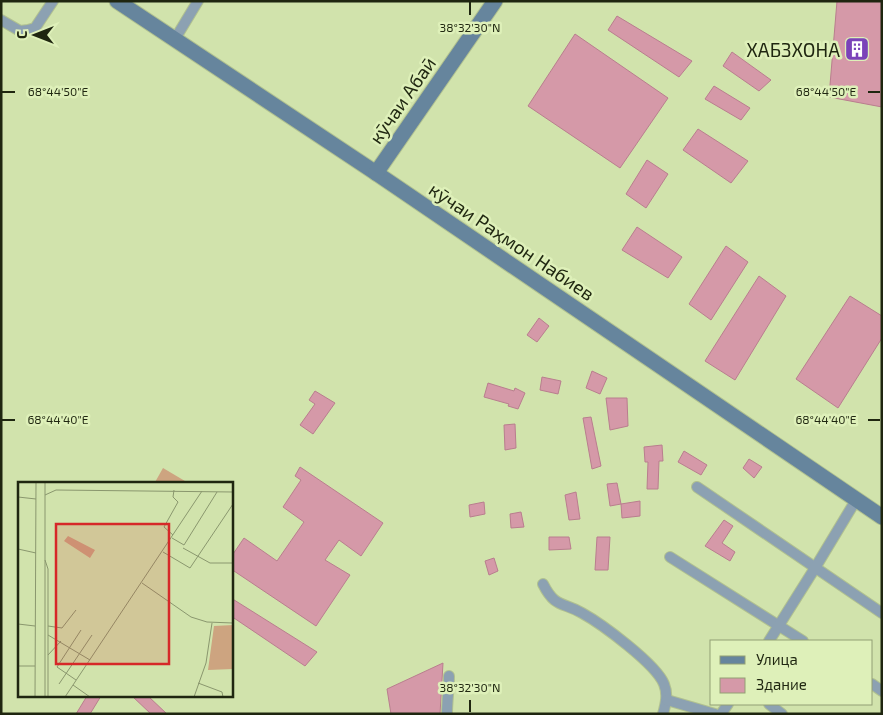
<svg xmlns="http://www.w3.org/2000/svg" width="883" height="715" viewBox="0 0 883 715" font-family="'Exo 2',sans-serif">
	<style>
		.green { fill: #cda480 }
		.building { fill: #d599a8; stroke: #b97e8e }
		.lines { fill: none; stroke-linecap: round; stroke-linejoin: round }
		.street-casing { stroke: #b1c190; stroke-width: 12 }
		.secondary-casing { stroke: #b1c190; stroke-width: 17 }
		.street { stroke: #8ca1b2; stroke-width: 10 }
		.secondary { stroke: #66859d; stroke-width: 15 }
		.ticks { fill: none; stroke: #1f2610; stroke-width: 2 }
		.labels { text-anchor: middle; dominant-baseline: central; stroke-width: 5; stroke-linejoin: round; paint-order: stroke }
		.poi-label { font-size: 19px; fill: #1f2610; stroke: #def0b9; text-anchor: end }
		.street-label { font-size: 19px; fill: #1f2610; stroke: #def0b9 }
		.inset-road { fill: none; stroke: #8a976e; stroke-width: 1 }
		.view { fill: #d62828; fill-opacity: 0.15; stroke: #d62828; stroke-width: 2.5 }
		.inset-edge { fill: none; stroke: #1f2610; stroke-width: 2.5 }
		.ticks-label { font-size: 12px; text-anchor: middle; fill: #1f2610; stroke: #def0b9; stroke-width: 5; stroke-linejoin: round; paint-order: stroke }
	</style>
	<rect width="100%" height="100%" fill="#d1e3ac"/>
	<path class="green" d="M163 468 190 484H154Z"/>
	<g class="building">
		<path d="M837 1H882V107L829 97Z"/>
		<path d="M617 16 692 61 679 77 608 30Z"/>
		<path d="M575 34 668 98 620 168 528 106Z"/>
		<path d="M732 52 771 80 759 91 723 66Z"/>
		<path d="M714 86 750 108 741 120 705 99Z"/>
		<path d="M698 129 748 161 731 183 683 150Z"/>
		<path d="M647 160 668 174 646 208 626 194Z"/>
		<path d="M637 227 682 257 668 278 622 250Z"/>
		<path d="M726 246 748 262 711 320 689 304Z"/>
		<path d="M759 276 786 296 735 380 705 361Z"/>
		<path d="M850 296 882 316V338L838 408 796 379Z"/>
		<path d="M539 318 549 326 537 342 527 335Z"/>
		<path d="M592 371 607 378 600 394 586 388Z"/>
		<path d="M542 377 561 381 558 394 540 390Z"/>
		<path d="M488 383 514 391 515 388 525 393 518 409 508 406 509 404 484 397Z"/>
		<path d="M315 391 335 403 313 434 300 425 315 404 309 400Z"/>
		<path d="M606 398H627L628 426 610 430Z"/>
		<path d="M591 417 601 466 592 469 583 418Z"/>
		<path d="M515 424 516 448 505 450 504 425Z"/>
		<path d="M662 445 663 461H659L658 489H647L648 462H645L644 447Z"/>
		<path d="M684 451 707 465 701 475 678 462Z"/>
		<path d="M749 459 762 467 754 478 743 468Z"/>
		<path d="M300 467 383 523 361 556 339 540 325 560 350 575 316 626 231 569V557L244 538 277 561 304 522 283 507 301 480 295 476Z"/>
		<path d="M617 483 621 504 610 506 607 484Z"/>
		<path d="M576 492 580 519 569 520 565 495Z"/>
		<path d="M640 501V516L622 518 621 504Z"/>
		<path d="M484 502 485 514 470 517 469 505Z"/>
		<path d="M521 512 524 527 511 528 510 514Z"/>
		<path d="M724 520 733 526 722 543 735 552 730 561 705 546Z"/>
		<path d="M549 537H569L571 549 549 550Z"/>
		<path d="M597 537H610L608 570H595Z"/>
		<path d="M494 558 498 571 489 575 485 561Z"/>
		<path d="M231 598 317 652 305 666 231 616Z"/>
		<path d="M443 663 440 714H391L387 689Z"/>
		<path d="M87 696H101L90 714H76Z"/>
		<path d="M132 696H148L167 714H151Z"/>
	</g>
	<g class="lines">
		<defs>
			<g id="street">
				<path d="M1 20 20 31 28 30 35 28 53 1"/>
				<path d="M175 39 198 1"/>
				<path d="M697 487 882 613"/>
				<path d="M670 557 803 641"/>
				<path d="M543 584C555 608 563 602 582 613 602 624 656 664 664 684 668 694 666 703 663 714"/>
				<path d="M769 641 815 568 856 500"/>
				<path d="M872 684 882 691"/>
				<path d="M667 700 715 714"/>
				<path d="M769 704 782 714"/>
				<path d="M447 714C447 701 449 689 449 676"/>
				<path d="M721 714 728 704"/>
			</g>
			<g id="secondary">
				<path d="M117 1 376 173 882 517"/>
				<path d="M376 173 495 1"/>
			</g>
		</defs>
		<use href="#street" class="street-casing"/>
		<use href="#secondary" class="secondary-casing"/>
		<use href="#street" class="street"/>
		<use href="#secondary" class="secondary"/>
	</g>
	<path class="ticks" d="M470 2V15M2 92H15M868 92H880M2 420H15M868 420H880M470 700V712"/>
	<defs>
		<symbol id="building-square" viewBox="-11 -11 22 22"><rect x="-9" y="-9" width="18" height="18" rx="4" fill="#7b43b9" stroke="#def0b9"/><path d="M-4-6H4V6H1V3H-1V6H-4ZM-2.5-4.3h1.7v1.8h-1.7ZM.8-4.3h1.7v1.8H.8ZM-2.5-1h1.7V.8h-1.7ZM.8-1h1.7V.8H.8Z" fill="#fff"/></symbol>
	</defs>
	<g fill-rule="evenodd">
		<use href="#building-square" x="843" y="35" width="28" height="28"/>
	</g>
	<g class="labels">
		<g class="poi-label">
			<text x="840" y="49">ХАБЗХОНА</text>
		</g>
		<g class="street-label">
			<text transform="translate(402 100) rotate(-55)">кӯчаи Абаӣ</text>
			<text transform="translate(512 241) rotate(34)">кӯчаи Раҳмон Набиев</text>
		</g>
	</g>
	<g transform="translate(18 482)">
		<rect width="215" height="215" fill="#d1e3ac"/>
		<path d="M50 54 77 68 72 76 46 59ZM215 143V187L190 188 196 144Z" fill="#cda480"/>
		<path class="inset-road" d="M27 13 38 8 215 10M0 15 18 17M155 53 146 45 160 20 155 15 156 8M154 56 166 63 199 10M165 66 192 81H215M0 67 18 71M145 70 172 86 215 22M27 78 30 87V215M124 101 173 135 189 140 215 141M0 142 17 144M30 144 44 146 58 128M30 153 72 178M30 173 43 159M0 184H17M58 198 39 185 63 148M180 201 204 210 205 215M41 202 74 153M55 203 72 215M17 215 18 0M27 215V0M47 215 184 9M176 215 188 181 194 141"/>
		<path class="view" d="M38 42H151V182H38Z"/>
		<rect width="215" height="215" class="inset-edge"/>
	</g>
	<g class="ticks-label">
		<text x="470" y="32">38°32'30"N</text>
		<text x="826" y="96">68°44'50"E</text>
		<text x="58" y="96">68°44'50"E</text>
		<text x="826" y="424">68°44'40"E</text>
		<text x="58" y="424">68°44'40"E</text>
		<text x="470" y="692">38°32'30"N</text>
	</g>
	<rect width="883" height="715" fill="none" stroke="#1f2610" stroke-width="5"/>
	<rect x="710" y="640" width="162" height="65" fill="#def0b9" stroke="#929f75"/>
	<rect x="720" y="656" width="25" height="8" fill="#66859d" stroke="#929f75"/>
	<text x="756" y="665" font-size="15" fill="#1f2610">Улица</text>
	<rect x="720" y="678" width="25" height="15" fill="#d599a8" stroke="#929f75"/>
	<text x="756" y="690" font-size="15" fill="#1f2610">Здание</text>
	<g transform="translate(35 35) rotate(270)" stroke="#def0b9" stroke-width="4" paint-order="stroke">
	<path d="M0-4L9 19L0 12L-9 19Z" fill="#1f2610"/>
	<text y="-8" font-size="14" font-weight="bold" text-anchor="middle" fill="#1f2610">С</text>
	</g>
</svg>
